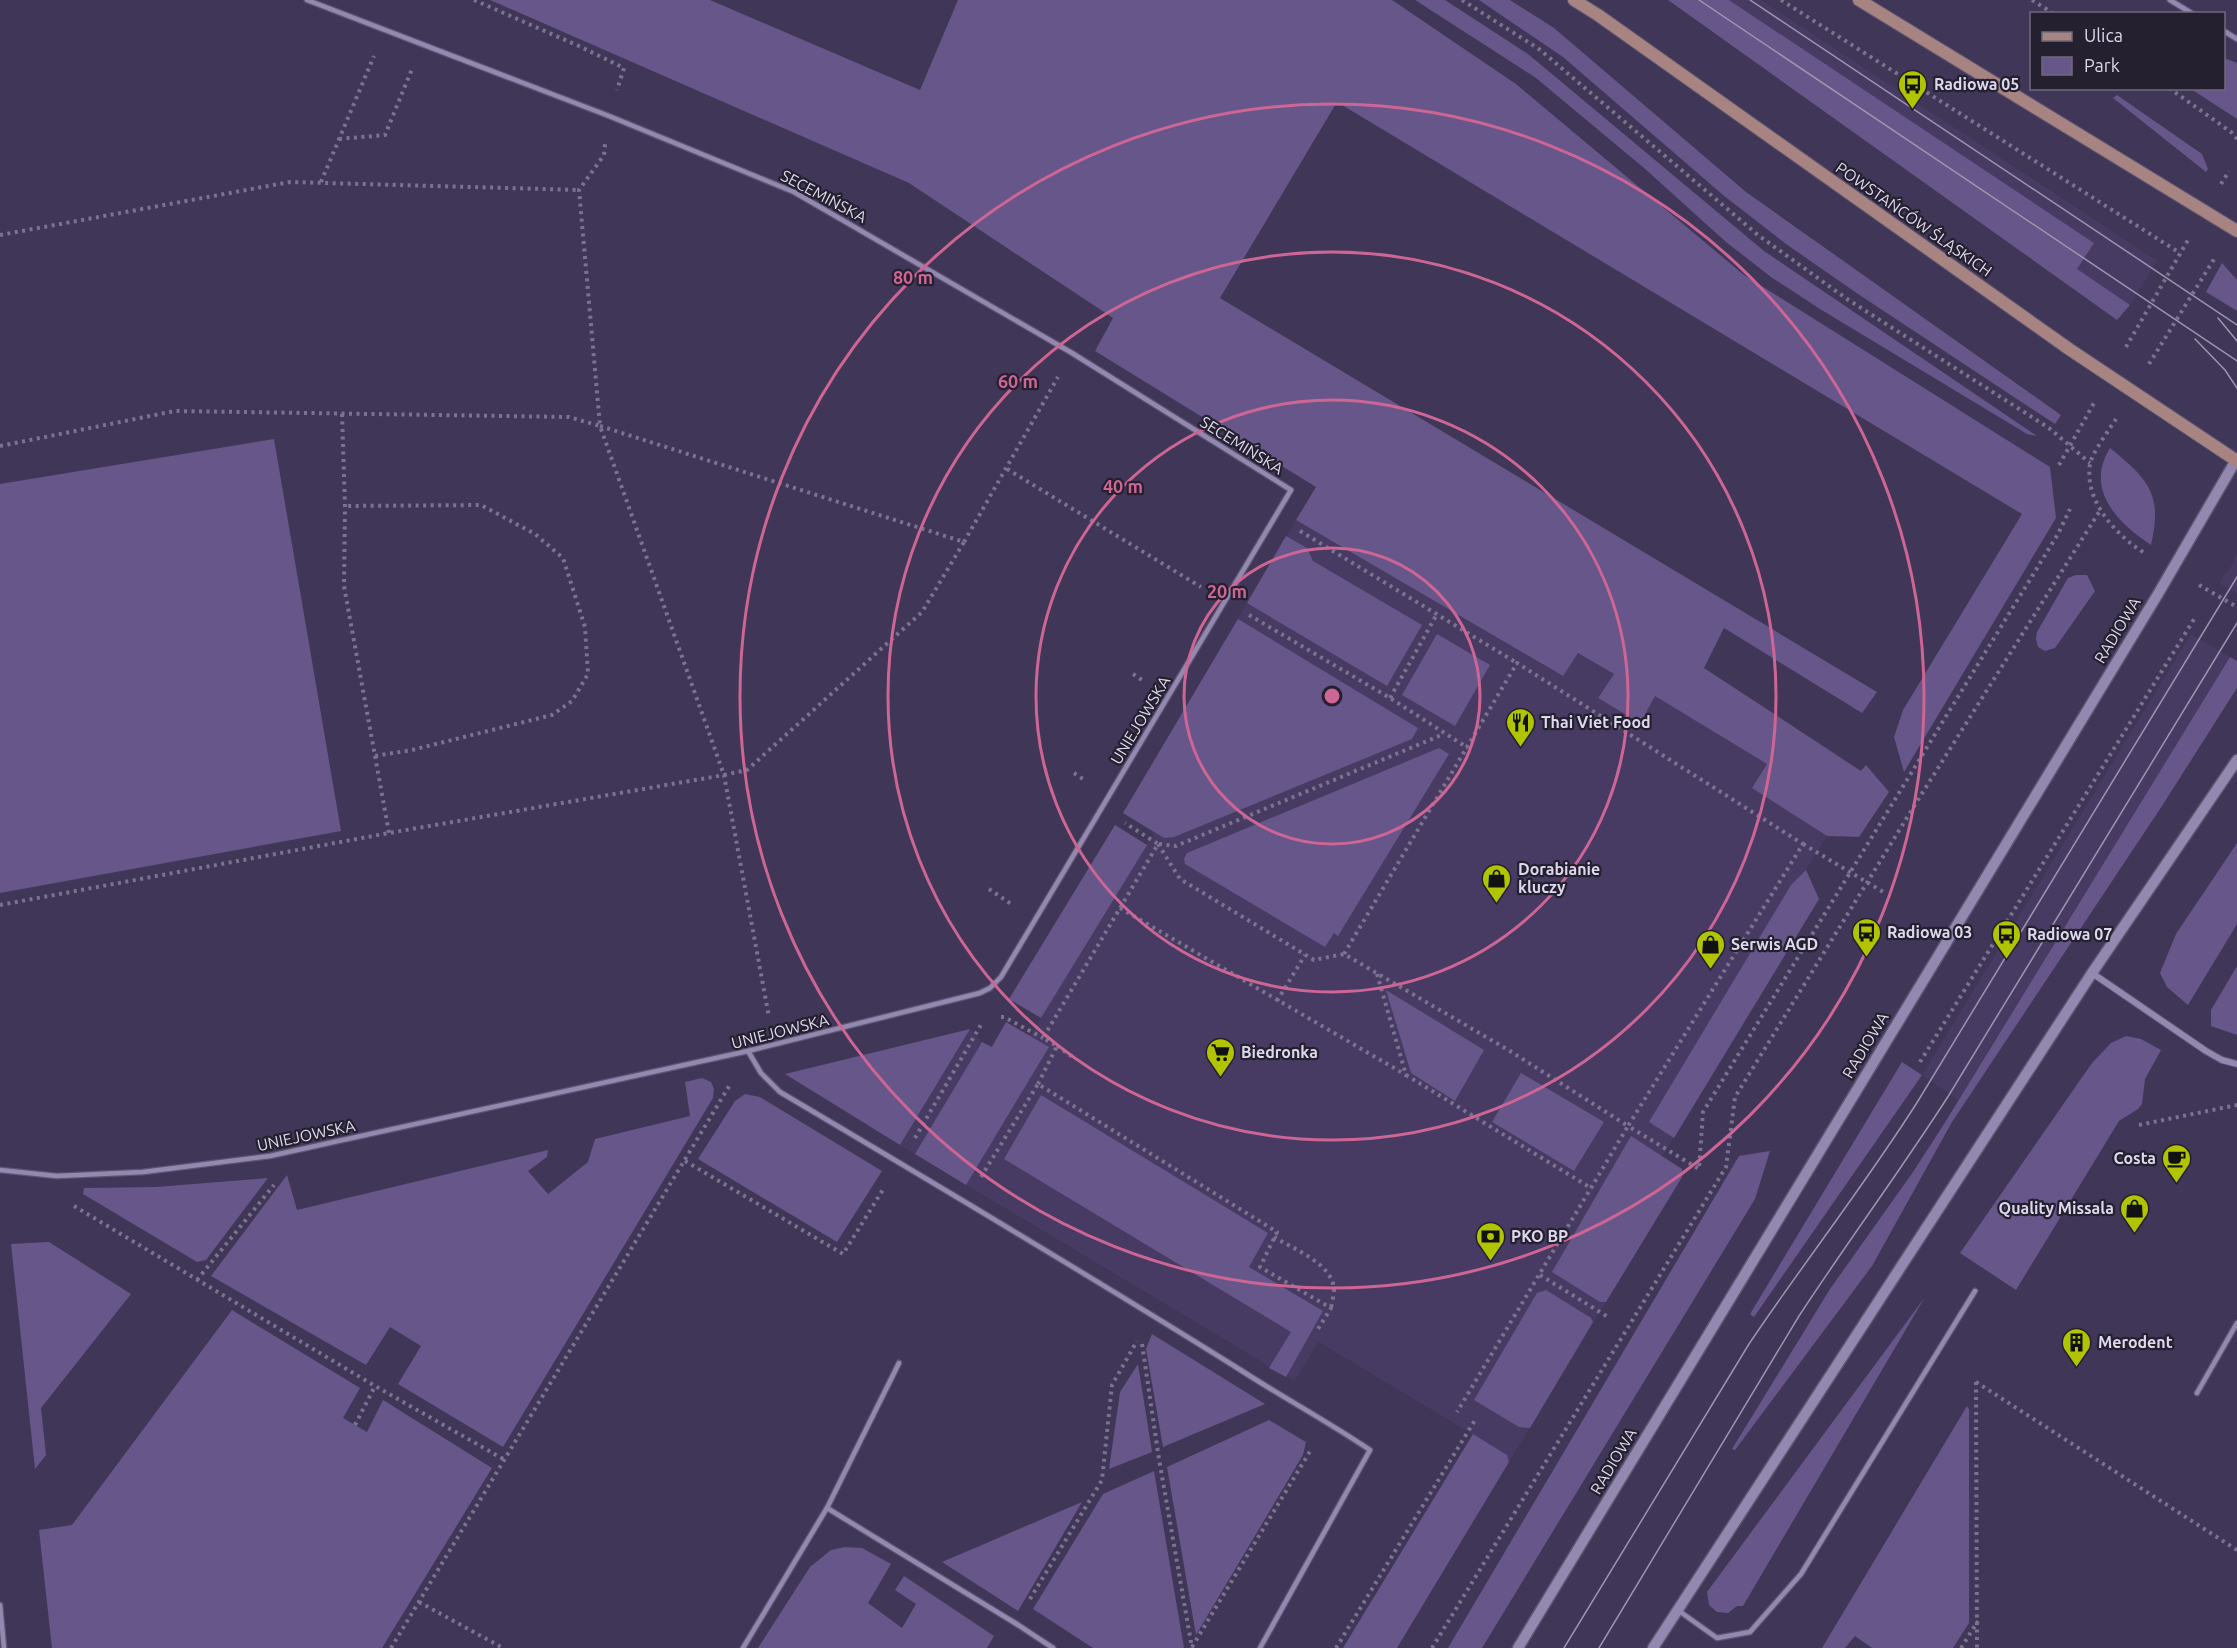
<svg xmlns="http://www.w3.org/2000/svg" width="2237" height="1648" viewBox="0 0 2237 1648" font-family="Ubuntu,sans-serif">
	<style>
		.built { fill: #473b63 }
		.green { fill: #66568a }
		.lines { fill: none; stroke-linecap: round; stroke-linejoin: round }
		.service-casing { stroke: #5e5471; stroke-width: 7 }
		.minor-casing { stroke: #5e5471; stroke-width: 8 }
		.tertiary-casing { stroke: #5e5471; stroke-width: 13 }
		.secondary-casing { stroke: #5e5471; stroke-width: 14 }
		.path { stroke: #7b7390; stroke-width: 4; stroke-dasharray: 3 4.5; stroke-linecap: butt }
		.service { stroke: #9389b0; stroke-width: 4.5 }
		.minor { stroke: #9389b0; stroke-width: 6 }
		.tertiary { stroke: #9389b0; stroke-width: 10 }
		.secondary { stroke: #a78382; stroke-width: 12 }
		.tram { stroke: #9c95af; stroke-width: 1.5 }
		.ring { fill: none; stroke: #cd6595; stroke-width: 3 }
		.labels { text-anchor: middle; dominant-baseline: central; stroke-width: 4.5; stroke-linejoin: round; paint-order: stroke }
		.poi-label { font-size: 16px; font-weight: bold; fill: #ddd8ed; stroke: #252030; text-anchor: start }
		.street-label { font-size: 16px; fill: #ddd8ed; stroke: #252030 }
		.centre { fill: #cd6595; stroke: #252030; stroke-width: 3 }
		.ring-label { font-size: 18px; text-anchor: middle; font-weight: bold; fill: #cd6595; stroke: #252030; stroke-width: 4.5; stroke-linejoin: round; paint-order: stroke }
	</style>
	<rect width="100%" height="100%" fill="#403657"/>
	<g class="built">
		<path d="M1729 0H1761L2157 261 2130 305 2076 269 2094 243Z"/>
		<path d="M1296 520 1562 676 1578 653 1614 674 1598 698 1640 722 1654 695 1767 764 1752 788 1827 836 1806 870 1819 899 1662 1157 1682 1169V1177L1509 1462 1507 1455 1319 1342 1294 1381 900 1145 970 1029 982 1042 991 1047 1006 1022 1030 1036 1154 833 1123 813Z"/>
		<path d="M2237 552V594L2219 583 2232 565Z"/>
		<path d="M2191 634 2230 657 1958 1100 1922 1075Z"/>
	</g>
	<g class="green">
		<path d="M490 0H710L920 90 958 0H1392L1516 84 1744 275 2050 467 2056 518 1904 772 1894 737 1903 710 2022 514 1337 102 1220 298 1877 692 1862 713 1724 628 1704 668 1861 771 1866 765 1889 792 1859 837 1827 836 1752 788 1767 764 1655 696 1640 723 1598 698 1614 674 1578 653 1563 676 1296 520 1316 487 1095 351 1113 318 909 183Z"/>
		<path d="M1415 0H1445L1528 54 1764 251 2037 436 2027 434 1820 309 1771 277 1726 242 1644 168 1536 78Z"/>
		<path d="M1479 0H1510L1554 28 1746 192 2061 415 2055 424 1858 294 1786 244 1723 195 1563 57Z"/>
		<path d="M1668 0H1729L2094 243 2077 269 2130 305 2117 320Z"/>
		<path d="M2224 58 2237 63V119L2191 89 2224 88Z"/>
		<path d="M2117 95 2202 154 2208 169 2206 172 2113 98Z"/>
		<path d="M2222 263 2237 280V311L2206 292Z"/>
		<path d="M274 439 341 831 0 893V484Z"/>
		<path d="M2110 448C2148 479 2163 494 2151 545 2118 523 2084 490 2110 448Z"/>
		<path d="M1286 536 1307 548 1313 561 1422 625 1387 686 1247 603Z"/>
		<path d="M2076 575H2087L2095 591 2055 648 2045 651 2038 647 2036 639 2037 632 2068 578Z"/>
		<path d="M1238 619 1418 728 1412 739 1174 837 1164 838 1123 813Z"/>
		<path d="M1437 634 1490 665 1455 726 1402 695Z"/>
		<path d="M2230 657 2237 661V688L2162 806 1952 1122 1872 1266 1735 1450 1732 1449 1830 1289 1913 1172 1944 1124Z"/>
		<path d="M1439 748 1449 754 1338 936 1334 933 1325 947 1185 864 1184 859 1187 853Z"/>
		<path d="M1115 825 1147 845 1041 1018 1009 999Z"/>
		<path d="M2237 843V924L2188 1005 2167 987 2160 973 2176 934Z"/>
		<path d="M1806 870 1819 899 1674 1138 1649 1122 1791 885Z"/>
		<path d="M2237 966V1035L2211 1026V1010Z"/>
		<path d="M1386 990 1484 1050 1455 1101 1411 1073Z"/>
		<path d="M1006 1022 1049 1047 966 1185 915 1154 982 1042 992 1047Z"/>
		<path d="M970 1029 900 1145 785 1074Z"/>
		<path d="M2126 1036 2141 1039 2161 1050 2145 1079 2142 1104 2138 1109 2119 1121 2016 1290 1960 1253 2092 1063 2111 1043Z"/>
		<path d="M1902 1062 1922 1075 1754 1317 1750 1314Z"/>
		<path d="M1521 1073 1604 1122 1574 1171 1492 1122Z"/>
		<path d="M702 1078 711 1082 714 1089 713 1098 503 1447 398 1384 421 1346 390 1327 366 1365 211 1276 287 1175 297 1210 548 1150 547 1157 528 1171 548 1194 588 1162 595 1139 690 1116 685 1082Z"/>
		<path d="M745 1094 760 1097 882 1171 837 1242 698 1159 735 1101Z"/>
		<path d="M1041 1095 1268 1233 1249 1267 1323 1311 1286 1377 1269 1368 1291 1332 1004 1159Z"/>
		<path d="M1631 1136 1682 1169V1177L1606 1302H1600L1552 1272Z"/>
		<path d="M1770 1151 1755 1199 1482 1648H1448L1739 1156Z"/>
		<path d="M268 1178 206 1260 197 1262 83 1194 84 1188 156 1187Z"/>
		<path d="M49 1242 131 1294 41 1408 46 1455 35 1469 11 1244Z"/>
		<path d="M1546 1290 1591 1318 1593 1322 1530 1428 1519 1427 1474 1400 1537 1293Z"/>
		<path d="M1925 1297 1743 1606H1737L1728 1613 1717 1612 1709 1605 1707 1592Z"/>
		<path d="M232 1310 360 1388 343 1418 367 1432 383 1400 492 1468 382 1648H52L39 1530 72 1525Z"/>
		<path d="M1152 1334 1265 1404 1163 1447 1146 1349Z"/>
		<path d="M1138 1364 1152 1452 1109 1469 1120 1392Z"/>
		<path d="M1967 1406 1969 1409V1623L1953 1648H1872L1855 1636 1845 1648H1822Z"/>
		<path d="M1269 1420 1306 1442 1303 1455 1196 1635 1167 1467Z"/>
		<path d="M1473 1434 1507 1455 1509 1462 1397 1648H1343Z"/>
		<path d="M1154 1471 1184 1648H1093L1033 1609 1103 1494Z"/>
		<path d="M1082 1502 1018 1611 942 1562Z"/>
		<path d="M845 1547 862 1548 891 1564 868 1603 902 1628 916 1604 895 1590 904 1576 994 1636 987 1648H758L810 1567 831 1550Z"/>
	</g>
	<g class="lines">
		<defs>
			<g id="service">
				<path d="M2170 0 2193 14"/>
				<path d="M2224 31 2237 39"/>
				<path d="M748 1051 761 1073 780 1092C934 1183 1087 1274 1239 1369 1282 1397 1327 1421 1370 1450L1260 1648"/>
				<path d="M0 1170 57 1176 143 1172 270 1156 748 1051 980 993 990 988 1001 977 1291 490 1072 353 794 192 609 116 307 0"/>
				<path d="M2197 1393 2237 1323"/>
				<path d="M827 1508 899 1363"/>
				<path d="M0 1605 4 1648"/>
				<path d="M1679 1611 1717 1638 1750 1632 1801 1574 1975 1291"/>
				<path d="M743 1648 827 1508 1015 1623 1053 1648"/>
			</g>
			<path id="minor" d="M2092 973 2206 1051 2222 1060 2237 1064"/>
			<g id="tertiary">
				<path d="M1518 1648 2158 594 2236 460"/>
				<path d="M1653 1648 2092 973 2237 760"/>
			</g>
			<g id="secondary">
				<path d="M1574 0 1598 15 2069 349 2237 461"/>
				<path d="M1859 0 2237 231"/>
			</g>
		</defs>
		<use href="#service" class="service-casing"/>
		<use href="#minor" class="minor-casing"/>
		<use href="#tertiary" class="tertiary-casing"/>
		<use href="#secondary" class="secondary-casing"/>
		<g class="path">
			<path d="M474 0 579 46 624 68 617 90"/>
			<path d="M1462 0 1539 49 1758 235 1847 299 2049 428 2090 463"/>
			<path d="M1781 0 2180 253"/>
			<path d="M2032 0 2054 14"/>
			<path d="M2169 88 2231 132 2237 139"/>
			<path d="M339 139 385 135 412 69"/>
			<path d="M321 182 374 56"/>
			<path d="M2221 184 2229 171"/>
			<path d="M0 235 290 182 579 190"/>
			<path d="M2126 347 2188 240"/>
			<path d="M2149 364 2216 256"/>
			<path d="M342 414 345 506 344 586 375 756 412 750 552 715 572 701 588 674 585 627 563 558 535 534 481 505 345 506"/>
			<path d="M2116 419C2109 430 2092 453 2090 464 2084 502 2117 536 2146 554"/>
			<path d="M600 426 964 542 922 612 747 770 724 775Z"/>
			<path d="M0 446 175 411 569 417 600 426 579 190 604 155 605 144"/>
			<path d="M2059 465 2094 403"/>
			<path d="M1007 469 1201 587"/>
			<path d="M1300 531 1517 663"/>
			<path d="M964 542 1058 377"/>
			<path d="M2199 585 2237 607"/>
			<path d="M1249 615 1390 698 1468 748"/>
			<path d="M1133 674 1145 682"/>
			<path d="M1390 698 1437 614"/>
			<path d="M375 756 389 833"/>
			<path d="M1074 773 1086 781"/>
			<path d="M1158 844 1180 879 1314 960 1344 954 1510 1051 1628 1126 1457 1412"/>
			<path d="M1159 844 1176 846 1444 734"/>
			<path d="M1803 844 1885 893"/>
			<path d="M989 889 1011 904"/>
			<path d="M0 905 389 833 724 775 769 1017"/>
			<path d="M1120 908 1406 1075"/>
			<path d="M1344 954 1517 663 1803 844 1628 1126 1699 1169 1703 1112 2058 534 2070 509"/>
			<path d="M1377 974 1406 1075 1591 1188"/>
			<path d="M1277 1001 1305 955"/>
			<path d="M1001 1017H1004L1043 1038"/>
			<path d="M1057 1046 1074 1058"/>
			<path d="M1920 1062 2196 616"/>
			<path d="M1038 1084 1057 1046 1043 1038 1158 844 1125 823"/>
			<path d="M2139 1125 2237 1105"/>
			<path d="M915 1138 982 1023"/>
			<path d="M685 1161 843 1254 884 1188"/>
			<path d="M981 1177 1038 1084 1277 1232 1260 1267 1331 1308 1318 1329"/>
			<path d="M74 1206 375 1386 505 1460"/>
			<path d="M1274 1237C1293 1249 1332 1263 1334 1289 1334 1295 1332 1302 1331 1308"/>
			<path d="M1540 1275 1608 1317"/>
			<path d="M197 1280 274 1185"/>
			<path d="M1142 1344 1159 1459 1192 1648"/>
			<path d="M1976 1382 2237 1550"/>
			<path d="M1976 1382 1977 1648"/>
			<path d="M355 1425 375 1386"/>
			<path d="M1030 1599 1102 1480 1112 1385 1137 1341"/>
			<path d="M419 1602 503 1648"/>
			<path d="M1192 1647 1312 1448"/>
			<path d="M391 1648 731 1083"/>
			<path d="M1336 1648 1475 1420"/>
			<path d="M1432 1648 1726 1167 1735 1097 1916 803 2101 509"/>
			<path d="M1961 1648 1978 1621"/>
		</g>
		<use href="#service" class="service"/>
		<use href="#minor" class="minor"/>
		<use href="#tertiary" class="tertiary"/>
		<use href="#secondary" class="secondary"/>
		<g class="tram">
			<path d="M1699 0 2237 361"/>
			<path d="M1750 0 2237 325"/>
			<path d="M2218 318 2237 341"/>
			<path d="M2195 339 2225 370 2237 388"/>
			<path d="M1564 1648 1749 1344C1804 1262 1865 1185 1918 1101L2237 577"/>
			<path d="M1599 1648 1799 1316C1848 1241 1901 1170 1949 1095L2237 623"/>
		</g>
	</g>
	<g class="ring">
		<circle cx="1332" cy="696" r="148"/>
		<circle cx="1332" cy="696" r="296"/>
		<circle cx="1332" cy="696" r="444"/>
		<circle cx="1332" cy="696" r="592"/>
	</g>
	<defs>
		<symbol id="bus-pin" viewBox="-11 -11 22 30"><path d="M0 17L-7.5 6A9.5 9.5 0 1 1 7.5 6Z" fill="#b0c500" stroke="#252030"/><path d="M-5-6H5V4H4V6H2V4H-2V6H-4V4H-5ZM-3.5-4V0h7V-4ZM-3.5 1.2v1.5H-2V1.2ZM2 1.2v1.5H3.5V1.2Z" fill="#111"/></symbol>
		<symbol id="restaurant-pin" viewBox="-11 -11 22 30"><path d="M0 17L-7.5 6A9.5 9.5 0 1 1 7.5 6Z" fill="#b0c500" stroke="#252030"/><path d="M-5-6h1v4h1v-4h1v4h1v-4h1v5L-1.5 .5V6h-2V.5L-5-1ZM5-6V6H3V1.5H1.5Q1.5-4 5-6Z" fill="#111"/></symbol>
		<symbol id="shop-pin" viewBox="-11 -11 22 30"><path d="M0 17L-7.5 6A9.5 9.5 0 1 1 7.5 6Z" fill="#b0c500" stroke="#252030"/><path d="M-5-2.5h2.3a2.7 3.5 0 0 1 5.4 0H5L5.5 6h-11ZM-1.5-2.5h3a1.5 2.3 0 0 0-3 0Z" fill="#111"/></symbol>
		<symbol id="supermarket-pin" viewBox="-11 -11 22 30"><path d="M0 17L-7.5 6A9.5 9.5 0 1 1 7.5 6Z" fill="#b0c500" stroke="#252030"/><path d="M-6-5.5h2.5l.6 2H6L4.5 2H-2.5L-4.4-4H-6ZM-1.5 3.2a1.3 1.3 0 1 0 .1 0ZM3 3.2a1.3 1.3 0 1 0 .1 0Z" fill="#111"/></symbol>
		<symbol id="cafe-pin" viewBox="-11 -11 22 30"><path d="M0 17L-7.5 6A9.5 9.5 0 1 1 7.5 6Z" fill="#b0c500" stroke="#252030"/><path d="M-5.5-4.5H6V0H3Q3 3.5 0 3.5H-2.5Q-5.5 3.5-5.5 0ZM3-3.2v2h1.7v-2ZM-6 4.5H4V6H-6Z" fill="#111"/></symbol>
		<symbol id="bank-pin" viewBox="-11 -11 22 30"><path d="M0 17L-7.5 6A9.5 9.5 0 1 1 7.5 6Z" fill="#b0c500" stroke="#252030"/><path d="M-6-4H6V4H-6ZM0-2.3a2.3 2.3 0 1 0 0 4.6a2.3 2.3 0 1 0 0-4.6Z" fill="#111"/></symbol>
		<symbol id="building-pin" viewBox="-11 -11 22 30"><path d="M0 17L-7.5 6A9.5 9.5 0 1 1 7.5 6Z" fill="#b0c500" stroke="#252030"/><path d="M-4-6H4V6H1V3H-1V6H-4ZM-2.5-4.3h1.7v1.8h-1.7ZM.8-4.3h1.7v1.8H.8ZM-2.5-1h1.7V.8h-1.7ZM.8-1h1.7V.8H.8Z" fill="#111"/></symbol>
	</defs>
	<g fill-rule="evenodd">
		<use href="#bus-pin" x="1896" y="68" width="33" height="45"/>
		<use href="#restaurant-pin" x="1504" y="706" width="33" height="45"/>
		<use href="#shop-pin" x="1480" y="862" width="33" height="45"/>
		<use href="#bus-pin" x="1850" y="916" width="33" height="45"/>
		<use href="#bus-pin" x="1990" y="918" width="33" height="45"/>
		<use href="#shop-pin" x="1694" y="928" width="33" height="45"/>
		<use href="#supermarket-pin" x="1204" y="1036" width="33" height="45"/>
		<use href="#cafe-pin" x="2160" y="1142" width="33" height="45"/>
		<use href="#shop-pin" x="2118" y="1192" width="33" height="45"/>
		<use href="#bank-pin" x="1474" y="1220" width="33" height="45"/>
		<use href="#building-pin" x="2060" y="1326" width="33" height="45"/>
	</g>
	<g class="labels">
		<g class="poi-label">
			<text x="1934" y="84">Radiowa 05</text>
			<text x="1541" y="722">Thai Viet Food</text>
			<text x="1518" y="869">Dorabianie<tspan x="1518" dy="18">kluczy</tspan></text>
			<text x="1887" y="932">Radiowa 03</text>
			<text x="2027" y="934">Radiowa 07</text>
			<text x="1731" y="944">Serwis AGD</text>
			<text x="1241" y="1052">Biedronka</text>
			<text x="2156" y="1158" text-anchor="end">Costa</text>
			<text x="2114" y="1208" text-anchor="end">Quality Missala</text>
			<text x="1511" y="1236">PKO BP</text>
			<text x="2098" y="1342">Merodent</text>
		</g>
		<g class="street-label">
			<text transform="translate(824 196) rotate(28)">SECEMIŃSKA</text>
			<text transform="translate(1914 219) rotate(35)">POWSTAŃCÓW ŚLĄSKICH</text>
			<text transform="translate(1242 445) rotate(32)">SECEMIŃSKA</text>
			<text transform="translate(2117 630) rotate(-59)">RADIOWA</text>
			<text transform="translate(1140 720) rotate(-59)">UNIEJOWSKA</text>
			<text transform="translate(780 1031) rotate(-14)">UNIEJOWSKA</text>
			<text transform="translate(1865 1045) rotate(-59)">RADIOWA</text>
			<text transform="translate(306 1135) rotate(-12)">UNIEJOWSKA</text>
			<text transform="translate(1613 1461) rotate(-59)">RADIOWA</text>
		</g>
	</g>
	<circle cx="1332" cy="696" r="9" class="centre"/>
	<g class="ring-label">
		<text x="913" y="284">80 m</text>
		<text x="1018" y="388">60 m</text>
		<text x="1123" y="493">40 m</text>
		<text x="1227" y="598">20 m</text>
	</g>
	<rect x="2030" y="12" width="195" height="78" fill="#252030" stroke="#6f6a7c" stroke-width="1.5"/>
	<rect x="2042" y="32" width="30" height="9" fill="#a78382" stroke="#6f6a7c" stroke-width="1.5"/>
	<text x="2084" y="42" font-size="18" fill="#ddd8ed">Ulica</text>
	<rect x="2042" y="57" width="30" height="18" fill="#66568a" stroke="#6f6a7c" stroke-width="1.5"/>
	<text x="2084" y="72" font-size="18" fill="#ddd8ed">Park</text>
</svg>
